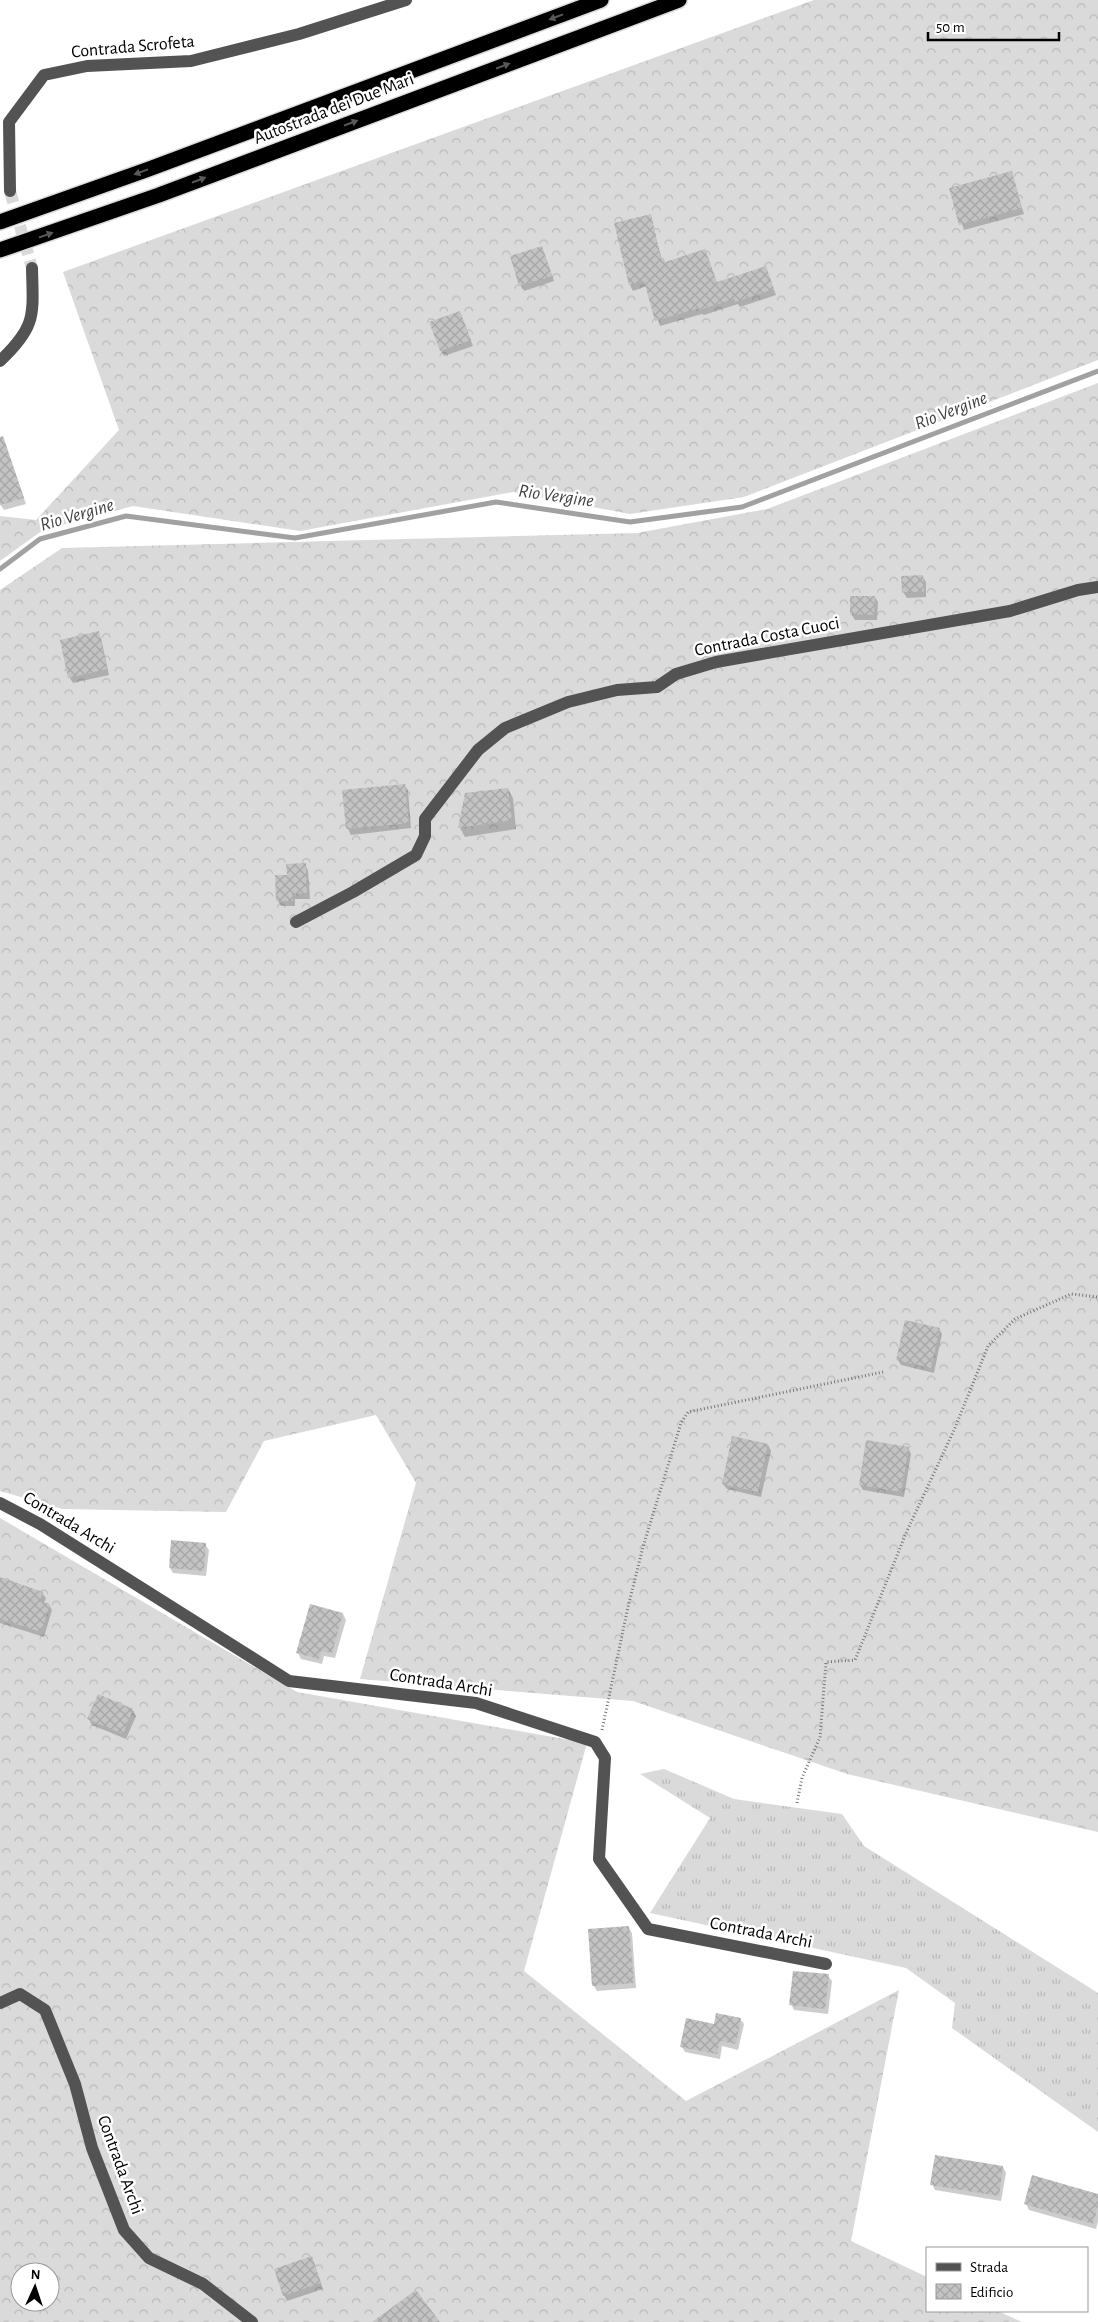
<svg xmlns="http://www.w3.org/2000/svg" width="1098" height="2322" viewBox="0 0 1098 2322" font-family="'Alegreya Sans',sans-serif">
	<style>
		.grass { fill: url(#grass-tufts) }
		.forest { fill: url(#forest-crowns); fill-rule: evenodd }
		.shadow { fill: #0003 }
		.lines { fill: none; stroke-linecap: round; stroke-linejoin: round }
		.stream { stroke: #a1a1a1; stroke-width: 5 }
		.building { fill: url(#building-cross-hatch) }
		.minor-tunnel { stroke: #d9d9d9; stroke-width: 12; stroke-dasharray: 12 6; stroke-linecap: butt }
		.highway-casing { stroke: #dbdbdb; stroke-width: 18 }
		.path { stroke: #757575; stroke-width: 3; stroke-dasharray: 1 2.5; stroke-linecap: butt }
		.minor { stroke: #535353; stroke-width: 12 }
		.highway { stroke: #000; stroke-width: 15 }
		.oneway { fill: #595959 }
		.labels { text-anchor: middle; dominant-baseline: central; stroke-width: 5; stroke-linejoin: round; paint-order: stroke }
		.street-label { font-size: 18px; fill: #000; stroke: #fff }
		.water-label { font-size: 19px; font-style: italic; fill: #424242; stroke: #fff }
	</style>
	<defs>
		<pattern id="grass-tufts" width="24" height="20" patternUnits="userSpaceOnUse" patternTransform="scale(1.25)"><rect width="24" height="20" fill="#dadada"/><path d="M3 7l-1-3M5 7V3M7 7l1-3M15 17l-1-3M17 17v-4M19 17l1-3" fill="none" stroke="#b9b9b9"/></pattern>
		<pattern id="forest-crowns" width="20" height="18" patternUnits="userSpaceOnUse" patternTransform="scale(1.25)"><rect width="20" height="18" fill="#dadada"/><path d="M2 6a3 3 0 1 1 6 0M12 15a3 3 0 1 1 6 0" fill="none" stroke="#b9b9b9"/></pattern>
		<pattern id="building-cross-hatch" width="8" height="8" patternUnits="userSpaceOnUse" patternTransform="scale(1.25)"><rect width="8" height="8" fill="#c3c3c3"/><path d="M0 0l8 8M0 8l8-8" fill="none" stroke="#a6a6a6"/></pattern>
	</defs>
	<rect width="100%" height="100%" fill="#fff"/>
	<path class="grass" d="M664 1769 734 1799 842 1814 864 1846 1098 1993V2132L952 2028 955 2003 906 1968 650 1913 710 1818 640 1774Z"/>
	<g class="forest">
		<path d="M814 0H1098V360L744 497 630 514 513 492 300 531 133 506 43 530 0 561V516L36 520 119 430 63 272Z"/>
		<path d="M1098 383V1832L847 1774 633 1701 360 1679 416 1483 376 1415 264 1441 226 1512 62 1509 0 1491V590L62 548 637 533 767 509Z"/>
		<path d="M0 1518 297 1692 587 1743 524 1971 686 2101 899 1990 851 2241 927 2277V2311H998L1022 2322H0ZM20 2272H50V2302H20Z"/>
	</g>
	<g class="shadow">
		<path d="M1011 172 1024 214 964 230 950 189Z"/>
		<path d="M650 216 662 260 666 263 705 250 717 284 766 268 776 295 740 307 738 304 704 315 702 314 660 326 647 286 633 291 630 285 615 224Z"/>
		<path d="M542 247 554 281 524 291 521 285Z"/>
		<path d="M460 312 473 346 444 356 441 351Z"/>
		<path d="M3 439 26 504 4 510 0 504V440Z"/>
		<path d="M922 576 926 582V597L907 598 903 592V577Z"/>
		<path d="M852 597H875L878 602 877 620H855L851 614Z"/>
		<path d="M98 633 101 638 109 675 73 683 69 677Z"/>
		<path d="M404 785 408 790 411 828 351 835 348 829 344 791Z"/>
		<path d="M508 789 513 798 516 829 465 837 460 828 466 794Z"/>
		<path d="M305 865 308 870 310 899H295V906H281L278 901 288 876Z"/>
		<path d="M939 1329 942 1334 934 1373 901 1365 898 1360Z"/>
		<path d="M768 1445 771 1451 761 1497 727 1489 723 1484Z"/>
		<path d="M908 1448 911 1454 904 1497 863 1490 860 1485Z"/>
		<path d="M205 1544 209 1550 206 1576 173 1573 170 1568Z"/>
		<path d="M0 1589 42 1593 46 1598 44 1603 49 1605 52 1610 44 1637 0 1623Z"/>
		<path d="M343 1614 346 1620 335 1658 324 1656 322 1664 301 1659 298 1653Z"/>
		<path d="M133 1710 136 1716 126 1739 92 1725 89 1719Z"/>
		<path d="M628 1927 632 1933 636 1988 597 1991 594 1986Z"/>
		<path d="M828 1976 832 1981 828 2014 794 2010 791 2004Z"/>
		<path d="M740 2019 744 2024 738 2050 722 2046 720 2059 685 2052 682 2047 715 2025Z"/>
		<path d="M1003 2167 1006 2173 1001 2201 935 2190 932 2184Z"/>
		<path d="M1098 2196V2221L1096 2229 1029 2210 1026 2204Z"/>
		<path d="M312 2258 323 2289 287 2301 284 2295Z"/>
	</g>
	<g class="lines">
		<path class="stream" d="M0 569 40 539 126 516 295 538 496 502 630 522 742 507 1098 371"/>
	</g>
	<g class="building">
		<path d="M1012 171 1022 208 959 225 949 188Z"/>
		<path d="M651 214 661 259 664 258 665 262 705 249 717 282 766 266 774 289 735 302 734 299 699 310V308L655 321 644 281 629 285 614 223Z"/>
		<path d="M542 246 552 276 519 286 510 256Z"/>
		<path d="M460 311 471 340 440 351 429 322Z"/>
		<path d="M3 436 24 498 0 505V437Z"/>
		<path d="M923 575 924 592H902L901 576Z"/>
		<path d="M850 596H875L874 615 850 614Z"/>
		<path d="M99 631 107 669 68 678 60 640Z"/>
		<path d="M405 784 409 823 346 829 342 790Z"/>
		<path d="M508 788 512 820 458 828 465 793Z"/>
		<path d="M306 863 307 893 292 894 293 901H276L275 875H287L286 864Z"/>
		<path d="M905 1320 940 1328 931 1368 896 1360Z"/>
		<path d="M732 1436 768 1444 758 1492 722 1484Z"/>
		<path d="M866 1440 909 1447 901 1492 859 1485Z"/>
		<path d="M171 1540 206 1543 204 1571 169 1568Z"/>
		<path d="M0 1577 43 1592 40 1601 50 1604 41 1632 0 1619Z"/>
		<path d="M310 1604 343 1613 332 1653 321 1651 319 1659 296 1653Z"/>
		<path d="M98 1694 133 1709 123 1734 87 1719Z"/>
		<path d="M629 1926 634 1983 592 1986 588 1929Z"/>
		<path d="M793 1971 829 1974 825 2009 789 2005Z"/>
		<path d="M716 2013 741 2018 736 2044 720 2041 717 2054 680 2047 686 2018 714 2024Z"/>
		<path d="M935 2155 1003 2166 999 2196 930 2185Z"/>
		<path d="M1032 2175 1098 2194V2206L1093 2224 1024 2204Z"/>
		<path d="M312 2256 321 2283 283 2296 274 2269Z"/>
		<path d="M416 2290 440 2322H372Z"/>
	</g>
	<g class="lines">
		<path class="minor-tunnel" d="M10 191 32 268"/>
		<defs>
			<g id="highway">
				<path d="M0 222 149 169 601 0"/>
				<path d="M0 250 159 195 679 0"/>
			</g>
		</defs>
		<use href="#highway" class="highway-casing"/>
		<g class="path">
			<path d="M602 1730 628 1607 643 1547 681 1423 688 1412 883 1372"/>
			<path d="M797 1803 802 1778 820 1737 826 1662 855 1660 906 1533 955 1428 988 1346 1015 1319 1071 1294 1098 1297"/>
		</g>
		<g class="minor">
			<path d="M10 191 9 122 44 75 87 66 191 61 299 34 406 0"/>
			<path d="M0 361C37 326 33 315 32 268"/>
			<path d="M296 922 353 892 416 855 425 836V819L478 750 505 728 568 702 617 690 657 687 676 674 716 662 1010 611 1078 590 1098 587"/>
			<path d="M0 1503 40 1524 289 1681 476 1703 595 1742 605 1758 599 1859 648 1929 826 1964"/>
			<path d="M0 2003 20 1994 45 2010 75 2084 92 2148 124 2230 149 2258 203 2284 252 2322"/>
		</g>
		<use href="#highway" class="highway"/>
	</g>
	<defs><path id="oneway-solid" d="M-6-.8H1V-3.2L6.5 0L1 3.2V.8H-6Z" transform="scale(1.25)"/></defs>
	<g class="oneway">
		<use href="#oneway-solid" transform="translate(556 17) rotate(159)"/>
		<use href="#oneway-solid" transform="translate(503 66) rotate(-21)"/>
		<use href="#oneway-solid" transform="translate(351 123) rotate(-21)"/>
		<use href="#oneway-solid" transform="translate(141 172) rotate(160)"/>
		<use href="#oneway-solid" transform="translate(199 180) rotate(-21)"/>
		<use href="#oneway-solid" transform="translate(46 235) rotate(-19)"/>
	</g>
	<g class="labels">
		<g class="street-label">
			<text transform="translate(133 47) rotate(-5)">Contrada Scrofeta</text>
			<text transform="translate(334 109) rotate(-21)">Autostrada dei Due Mari</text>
			<text transform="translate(767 637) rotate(-11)">Contrada Costa Cuoci</text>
			<text transform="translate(69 1523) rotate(31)">Contrada Archi</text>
			<text transform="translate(441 1683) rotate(9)">Contrada Archi</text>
			<text transform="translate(761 1933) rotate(11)">Contrada Archi</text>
			<text transform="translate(120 2165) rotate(70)">Contrada Archi</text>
		</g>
		<g class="water-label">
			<text transform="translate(951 411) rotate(-21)">Rio Vergine</text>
			<text transform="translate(556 496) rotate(8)">Rio Vergine</text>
			<text transform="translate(77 515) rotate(-16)">Rio Vergine</text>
		</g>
	</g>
	<rect x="926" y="2247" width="162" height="65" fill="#ffffff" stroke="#999999"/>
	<rect x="936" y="2263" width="25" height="8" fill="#535353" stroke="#999999"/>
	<text x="970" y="2272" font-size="15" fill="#000000">Strada</text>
	<rect x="936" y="2284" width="25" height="15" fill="url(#building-cross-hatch)" stroke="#999999"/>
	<text x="970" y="2297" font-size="15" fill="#000000">Edificio</text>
	<g transform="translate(35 2287) rotate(3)"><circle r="24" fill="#ffffff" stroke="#999999"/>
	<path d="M0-4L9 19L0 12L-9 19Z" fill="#000000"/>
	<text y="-8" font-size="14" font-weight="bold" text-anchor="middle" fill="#000000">N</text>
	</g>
	<path d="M928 32v8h131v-8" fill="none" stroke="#000000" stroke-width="2.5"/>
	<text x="936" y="32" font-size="15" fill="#000000" stroke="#ffffff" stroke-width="4" paint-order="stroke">50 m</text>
</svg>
